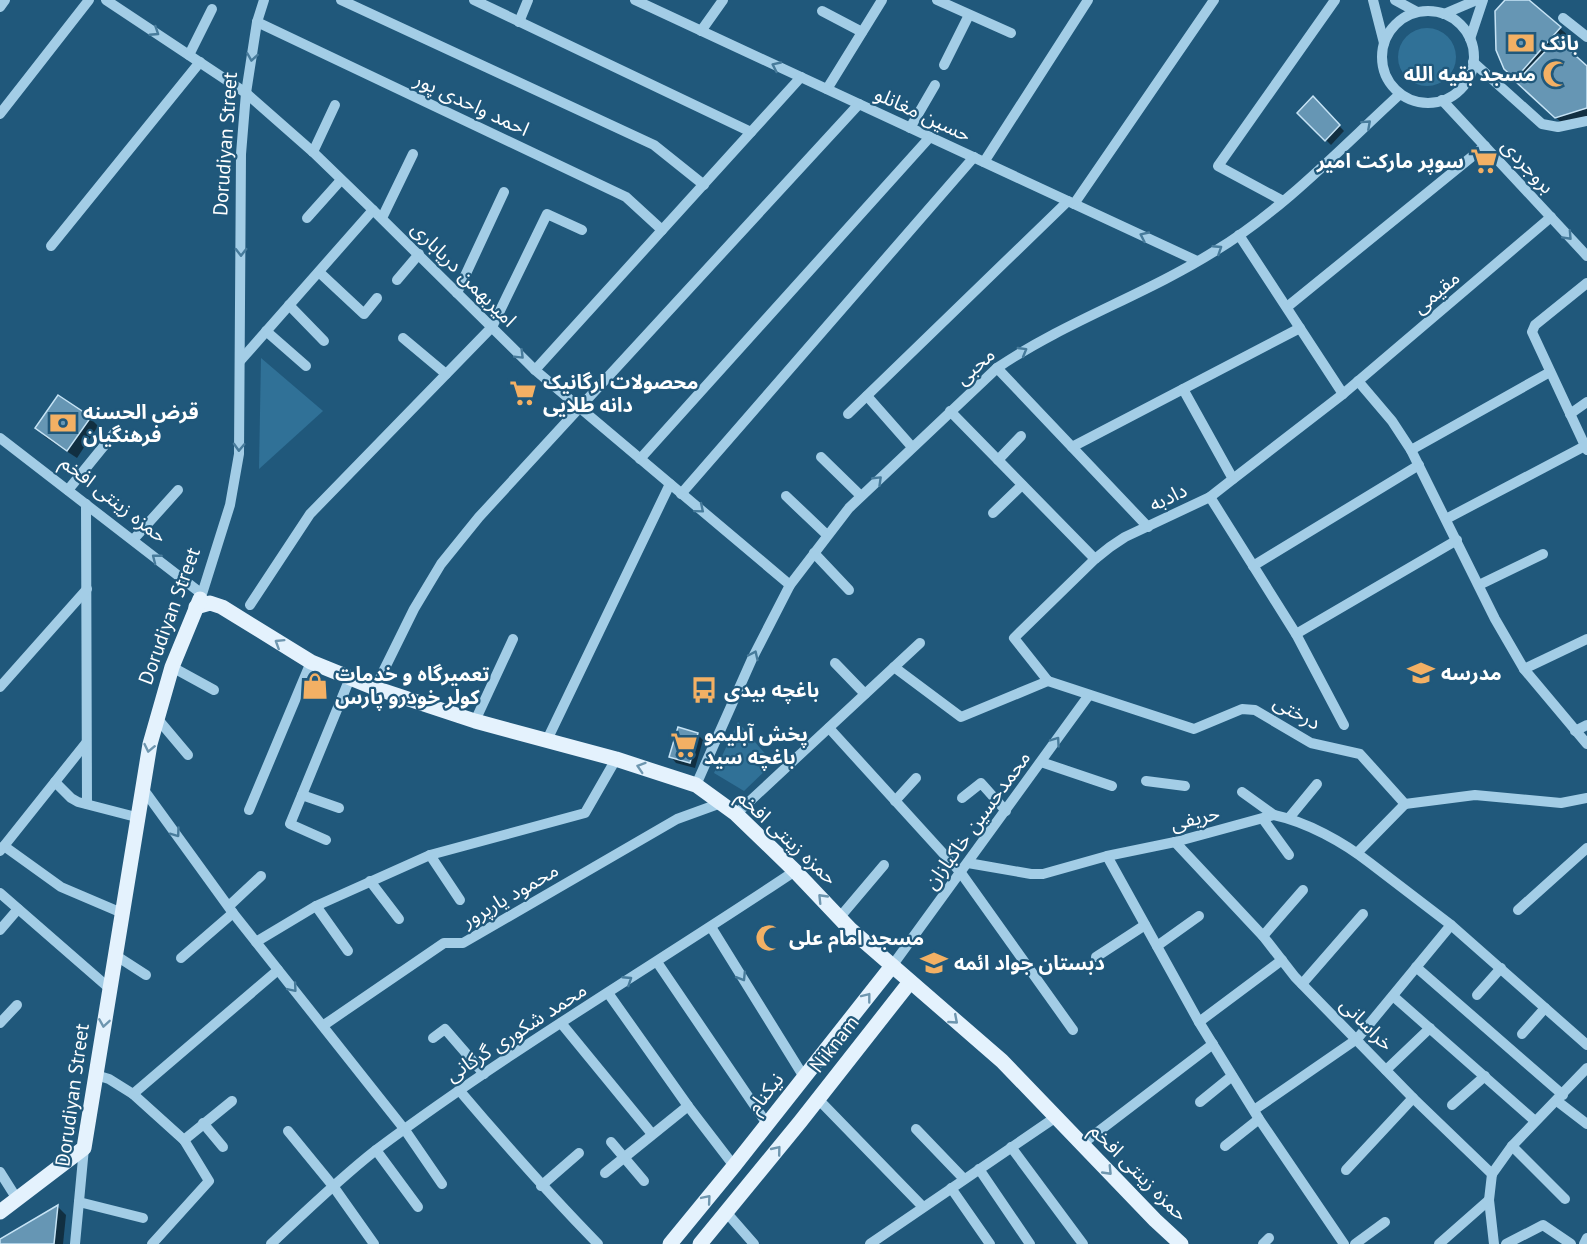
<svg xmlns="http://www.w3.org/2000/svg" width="1587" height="1244" viewBox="0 0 1587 1244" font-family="'PT Sans','Noto Sans Arabic',sans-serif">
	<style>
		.green { fill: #307197 }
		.shadow { fill: #0007 }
		.building { fill: #6696b4; stroke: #c6e3f5; stroke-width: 1.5 }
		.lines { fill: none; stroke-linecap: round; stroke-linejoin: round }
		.minor { stroke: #a3cde6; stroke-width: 10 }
		.major { stroke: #e4f2fd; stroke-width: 15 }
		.oneway { stroke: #477b9b }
		.oneway2 { stroke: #6e96af }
		.labels { text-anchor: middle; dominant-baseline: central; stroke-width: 4.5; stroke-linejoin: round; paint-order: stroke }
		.poi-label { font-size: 20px; font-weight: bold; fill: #fff; stroke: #20587b; text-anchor: start }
		.street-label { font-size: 20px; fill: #fff; stroke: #20587b }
	</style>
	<rect width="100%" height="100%" fill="#20587b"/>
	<g class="green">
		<circle cx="1427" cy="57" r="29"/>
		<path d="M261 358 323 411 259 469Z"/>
		<path d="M738 722 773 763 744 791 714 773Z"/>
	</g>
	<g class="shadow">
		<path d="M1507 0H1526L1569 36 1561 45 1587 68V123L1568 129 1505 68Z"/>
		<path d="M1313 98 1344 131 1331 145 1299 113Z"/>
		<path d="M90 418 98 426 77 458 45 437 37 428Z"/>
		<path d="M679 729 698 735 703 740 695 768 676 763 671 757Z"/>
		<path d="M58 1207 66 1215 63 1244H0V1241Z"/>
	</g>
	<g class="building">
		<path d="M1505 0H1529L1561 27 1515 79 1504 69 1496 50 1495 11Z"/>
		<path d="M1557 39 1587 66V108L1555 118 1516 82Z"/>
		<path d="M1313 96 1340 125 1325 141 1297 113Z"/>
		<path d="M58 395 91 417 67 451 35 428Z"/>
		<path d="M678 727 698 733 690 763 669 757Z"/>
		<path d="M58 1205 54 1244H0V1239Z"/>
	</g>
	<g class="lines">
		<g class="minor">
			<path d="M106 0 246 93 313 152 373 210 535 370 790 585"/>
			<path d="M341 0 654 145 704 185"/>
			<path d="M474 0 751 132"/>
			<path d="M635 0 1197 261"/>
			<path d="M937 0 1011 33"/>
			<path d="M1373 0 1384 43"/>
			<path d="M1395 0 1417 12"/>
			<path d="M0 7 5 0"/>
			<path d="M822 11 862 32"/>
			<circle cx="1428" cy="57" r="46"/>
			<path d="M1444 14 1477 0"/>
			<path d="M1563 18 1587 37"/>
			<path d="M257 22 626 197 662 230"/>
			<path d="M519 22 528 0"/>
			<path d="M701 31 723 0"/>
			<path d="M1470 39 1483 0"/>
			<path d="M189 55 212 9"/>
			<path d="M1473 62 1542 124 1558 127 1587 121"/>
			<path d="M944 65 969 15"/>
			<path d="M827 89 882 0"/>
			<path d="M1442 100 1587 256"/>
			<path d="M0 114 89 0"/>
			<path d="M910 128 935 85"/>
			<path d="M313 152 335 105"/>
			<path d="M984 162 1088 0"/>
			<path d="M1283 201 1218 166 1335 0"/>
			<path d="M1074 204 1214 0"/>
			<path d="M307 218 341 180"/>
			<path d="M382 218 413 154"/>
			<path d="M1239 235 1343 394"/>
			<path d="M51 246 200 62"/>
			<path d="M319 272 364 314 377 298"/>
			<path d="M397 280 419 254"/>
			<path d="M1587 283 1535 325 1532 332 1587 450"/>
			<path d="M457 293 504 192"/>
			<path d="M289 305 324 341"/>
			<path d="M1287 307 1485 146"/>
			<path d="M266 331 306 366"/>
			<path d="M403 338 446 374"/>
			<path d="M240 361 373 210"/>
			<path d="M997 368 1148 527"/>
			<path d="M535 370 801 77"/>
			<path d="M1358 381 1392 421 1411 450 1495 619 1524 669 1587 744"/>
			<path d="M1183 389 1233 479"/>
			<path d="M867 396 912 447"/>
			<path d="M950 411 1095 559"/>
			<path d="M848 414 1068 201"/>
			<path d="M1570 414 1587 402"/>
			<path d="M0 438 202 594 230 505 239 454 241 154 246 93 257 22 264 0"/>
			<path d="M1072 447 1300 328"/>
			<path d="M1411 450 1550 372"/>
			<path d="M821 457 861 496"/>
			<path d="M640 459 930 137"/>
			<path d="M998 460 1021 436"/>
			<path d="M68 490 116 431"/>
			<path d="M681 494 974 157"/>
			<path d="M786 496 827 535"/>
			<path d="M1210 497 1296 634 1344 725"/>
			<path d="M86 504 87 804"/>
			<path d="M993 513 1022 485"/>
			<path d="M1446 519 1585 446"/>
			<path d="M133 540 178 490"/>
			<path d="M814 553 849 590"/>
			<path d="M1253 566 1419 465"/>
			<path d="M1479 585 1543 554"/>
			<path d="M250 605 310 514 492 327 547 214 582 230"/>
			<path d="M1296 634 1457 540"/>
			<path d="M835 663 865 694"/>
			<path d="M172 667 214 690"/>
			<path d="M894 667 961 717 1048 681"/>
			<path d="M1524 669 1587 639"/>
			<path d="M1048 681 1014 638 1095 559 1110 547 1125 537 1210 497 1233 479 1343 394 1551 217"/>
			<path d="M1048 681 1194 729 1242 709 1255 710 1311 743 1360 754 1405 804 1475 795 1561 803 1587 798"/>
			<path d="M0 687 87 589"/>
			<path d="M375 688 414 609 441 564 479 517 859 104"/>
			<path d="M156 717 188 755"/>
			<path d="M475 721 513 639"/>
			<path d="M829 728 961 873 1073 1030"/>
			<path d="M1575 731 1587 725"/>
			<path d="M547 740 670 484"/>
			<path d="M1041 762 1112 786"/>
			<path d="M1146 781 1185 786"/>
			<path d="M55 782 71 798 78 802 136 817"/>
			<path d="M696 785 752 659 790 585 849 508 997 368C1066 321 1145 295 1215 251 1283 210 1342 147 1400 94"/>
			<path d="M141 786 233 913 405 1130 442 1184"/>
			<path d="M1242 792 1274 815"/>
			<path d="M302 795 339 808"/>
			<path d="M962 798 981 783 1006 811"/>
			<path d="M895 801 916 778"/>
			<path d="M249 810 311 662"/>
			<path d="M736 814 920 643"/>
			<path d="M1289 818 1317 784"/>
			<path d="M1263 819 1289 855"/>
			<path d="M326 840 290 824 350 678"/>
			<path d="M1175 842 1263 936 1295 977 1413 1098 1492 1174"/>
			<path d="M4 846 61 887 122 913"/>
			<path d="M0 851 86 743"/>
			<path d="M1357 853 1405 804"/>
			<path d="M430 855 460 900"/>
			<path d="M1107 856 1199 1022 1259 1119 1344 1244"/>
			<path d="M968 863 1031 874H1043L1107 856 1175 842 1274 815C1307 822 1343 842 1370 863L1451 925 1587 1045"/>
			<path d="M370 881 399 919"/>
			<path d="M0 893 109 988"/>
			<path d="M230 905 261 876"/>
			<path d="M316 906 348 951"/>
			<path d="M1518 910 1587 848"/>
			<path d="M840 917 884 865"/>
			<path d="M711 927 804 1077"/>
			<path d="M0 930 18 909"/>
			<path d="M1263 936 1303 890"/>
			<path d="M256 942 316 906 430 855 585 813 616 759"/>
			<path d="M1157 946 1199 916"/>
			<path d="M115 955 146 975"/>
			<path d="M1096 957 1145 925"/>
			<path d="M181 958 233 913"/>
			<path d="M657 962 767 1124"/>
			<path d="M892 966 1089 695"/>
			<path d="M1416 967 1563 1095"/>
			<path d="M1302 984 1363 914"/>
			<path d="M608 993 688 1106 734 1166"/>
			<path d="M1477 995 1501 968"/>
			<path d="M1393 996 1535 1121"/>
			<path d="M1199 1022 1282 960"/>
			<path d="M0 1023 17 1005"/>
			<path d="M561 1023 652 1134"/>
			<path d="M324 1025 444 943H463L677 819 721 803"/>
			<path d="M1522 1034 1545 1008"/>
			<path d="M433 1038 445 1029 484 1074"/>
			<path d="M1386 1070 1430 1028"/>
			<path d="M96 1075 109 1079 133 1094 184 1140 209 1181 152 1244"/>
			<path d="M459 1090C504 1143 549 1194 598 1244"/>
			<path d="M133 1094 278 970"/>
			<path d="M818 1099 923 1207"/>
			<path d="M1557 1101 1587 1124"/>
			<path d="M1200 1102 1232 1076"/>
			<path d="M1452 1105 1485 1076"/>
			<path d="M1254 1110 1357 1039 1451 925"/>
			<path d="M203 1123 223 1147"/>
			<path d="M916 1129 964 1179"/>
			<path d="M288 1131 333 1186 374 1244"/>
			<path d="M184 1140 232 1101"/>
			<path d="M611 1142 644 1181"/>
			<path d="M1082 1144 1213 1044"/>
			<path d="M1225 1146 1259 1119"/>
			<path d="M1512 1146 1565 1199"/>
			<path d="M1011 1147 1083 1244"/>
			<path d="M376 1150 418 1207"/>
			<path d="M979 1169 1030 1244"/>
			<path d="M1346 1170 1413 1098"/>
			<path d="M0 1172 17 1199"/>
			<path d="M605 1173 688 1106"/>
			<path d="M1492 1174 1512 1146 1587 1068"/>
			<path d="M1492 1174 1489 1200 1494 1244"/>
			<path d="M541 1186 579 1153"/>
			<path d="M951 1188 990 1244"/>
			<path d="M79 1202 143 1218"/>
			<path d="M726 1212 754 1244"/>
			<path d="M75 1244 84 1148"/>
			<path d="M271 1244C305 1212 339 1179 376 1150 510 1050 656 964 795 871"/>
			<path d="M870 1244 1056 1117"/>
			<path d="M1263 1244 1269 1238"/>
			<path d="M1355 1244 1385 1222"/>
			<path d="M1439 1244 1489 1200"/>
			<path d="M1506 1244 1543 1225 1571 1244"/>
			<path d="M1584 1244 1587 1238"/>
		</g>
		<g class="major">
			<path d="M196 607 210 603 222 607 311 662 375 688 475 721 616 759 696 785 736 814 795 871 850 929 1002 1061 1155 1220 1181 1244"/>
			<path d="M0 1212 84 1148 150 744 172 667 200 599"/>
			<path d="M670 1244 734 1166 892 966"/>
			<path d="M700 1244 800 1122 910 982"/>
		</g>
	</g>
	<defs><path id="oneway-chevron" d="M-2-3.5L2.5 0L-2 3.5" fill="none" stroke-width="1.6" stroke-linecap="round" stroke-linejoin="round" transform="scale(1.5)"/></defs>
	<g class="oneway">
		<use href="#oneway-chevron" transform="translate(155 32) rotate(33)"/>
		<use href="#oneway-chevron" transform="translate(252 57) rotate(99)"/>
		<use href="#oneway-chevron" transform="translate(776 66) rotate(-155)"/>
		<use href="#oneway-chevron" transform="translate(1367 124) rotate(-42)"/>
		<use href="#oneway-chevron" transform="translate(1144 236) rotate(-155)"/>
		<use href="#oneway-chevron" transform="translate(1568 236) rotate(47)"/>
		<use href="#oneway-chevron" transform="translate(1218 249) rotate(-33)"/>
		<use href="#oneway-chevron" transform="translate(241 252) rotate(90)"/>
		<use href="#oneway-chevron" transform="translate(1023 351) rotate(-30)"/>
		<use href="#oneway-chevron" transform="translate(520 355) rotate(45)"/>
		<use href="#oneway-chevron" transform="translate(239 447) rotate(92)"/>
		<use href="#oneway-chevron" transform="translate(878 480) rotate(-44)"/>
		<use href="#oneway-chevron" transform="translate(700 509) rotate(40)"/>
		<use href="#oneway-chevron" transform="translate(156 558) rotate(-142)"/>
		<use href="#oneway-chevron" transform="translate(754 655) rotate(-65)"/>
		<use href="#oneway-chevron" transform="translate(1056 741) rotate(-55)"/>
		<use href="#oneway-chevron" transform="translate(176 833) rotate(54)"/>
		<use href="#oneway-chevron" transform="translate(742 977) rotate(58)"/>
		<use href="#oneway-chevron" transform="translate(628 980) rotate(-33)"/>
		<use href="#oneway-chevron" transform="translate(293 988) rotate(50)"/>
	</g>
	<g class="oneway2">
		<use href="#oneway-chevron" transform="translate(279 643) rotate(-148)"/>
		<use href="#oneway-chevron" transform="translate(149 748) rotate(102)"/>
		<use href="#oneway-chevron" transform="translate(641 767) rotate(-162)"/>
		<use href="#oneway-chevron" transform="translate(822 898) rotate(-134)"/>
		<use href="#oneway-chevron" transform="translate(867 997) rotate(-52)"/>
		<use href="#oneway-chevron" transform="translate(954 1020) rotate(41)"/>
		<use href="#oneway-chevron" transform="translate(104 1023) rotate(99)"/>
		<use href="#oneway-chevron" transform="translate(777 1150) rotate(-51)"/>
		<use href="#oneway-chevron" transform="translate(1108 1171) rotate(46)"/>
		<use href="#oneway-chevron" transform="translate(707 1199) rotate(-50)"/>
	</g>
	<defs>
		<symbol id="bank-bare" viewBox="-9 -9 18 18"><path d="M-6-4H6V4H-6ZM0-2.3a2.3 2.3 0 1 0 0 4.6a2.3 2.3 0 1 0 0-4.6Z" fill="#f3b064" stroke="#20587b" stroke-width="2.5" paint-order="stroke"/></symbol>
		<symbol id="mosque-bare" viewBox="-9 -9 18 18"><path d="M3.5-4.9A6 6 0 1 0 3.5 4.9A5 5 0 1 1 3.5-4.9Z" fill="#f3b064" stroke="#20587b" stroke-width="2.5" paint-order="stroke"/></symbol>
		<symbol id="supermarket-bare" viewBox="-9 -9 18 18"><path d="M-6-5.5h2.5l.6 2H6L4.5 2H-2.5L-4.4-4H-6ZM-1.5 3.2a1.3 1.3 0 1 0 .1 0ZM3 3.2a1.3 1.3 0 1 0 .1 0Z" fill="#f3b064" stroke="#20587b" stroke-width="2.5" paint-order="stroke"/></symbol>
		<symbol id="school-bare" viewBox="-9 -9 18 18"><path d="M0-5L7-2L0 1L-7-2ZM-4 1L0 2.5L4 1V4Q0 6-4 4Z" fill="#f3b064" stroke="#20587b" stroke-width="2.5" paint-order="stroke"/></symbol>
		<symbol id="shop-bare" viewBox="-9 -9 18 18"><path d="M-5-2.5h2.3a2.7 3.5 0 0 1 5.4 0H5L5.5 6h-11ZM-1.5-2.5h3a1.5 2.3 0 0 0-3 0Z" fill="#f3b064" stroke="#20587b" stroke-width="2.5" paint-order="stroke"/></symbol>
		<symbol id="bus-bare" viewBox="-9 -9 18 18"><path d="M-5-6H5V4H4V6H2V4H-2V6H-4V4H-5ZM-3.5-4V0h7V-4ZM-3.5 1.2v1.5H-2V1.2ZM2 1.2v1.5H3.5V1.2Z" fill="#f3b064" stroke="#20587b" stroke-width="2.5" paint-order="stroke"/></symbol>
	</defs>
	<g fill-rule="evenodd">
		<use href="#bank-bare" x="1502" y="24" width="38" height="38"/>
		<use href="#mosque-bare" x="1537" y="55" width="38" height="38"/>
		<use href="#supermarket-bare" x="1465" y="142" width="38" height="38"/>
		<use href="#supermarket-bare" x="504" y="374" width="38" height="38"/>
		<use href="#bank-bare" x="44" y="404" width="38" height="38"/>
		<use href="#school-bare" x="1402" y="654" width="38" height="38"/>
		<use href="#shop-bare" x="296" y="667" width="38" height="38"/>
		<use href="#bus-bare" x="685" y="671" width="38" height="38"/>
		<use href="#supermarket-bare" x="665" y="726" width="38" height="38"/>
		<use href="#mosque-bare" x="750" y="919" width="38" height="38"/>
		<use href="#school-bare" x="915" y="944" width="38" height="38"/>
	</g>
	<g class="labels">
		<g class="poi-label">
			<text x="1541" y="43">بانک</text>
			<text x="1536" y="74" text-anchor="end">مسجد بقیه الله</text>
			<text x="1464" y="161" text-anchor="end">سوپر مارکت امیر</text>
			<text x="543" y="382">محصولات ارگانیک<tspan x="543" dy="23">دانه طلایی</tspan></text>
			<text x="83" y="412">قرض الحسنه<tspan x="83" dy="23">فرهنگیان</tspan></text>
			<text x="1441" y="673">مدرسه</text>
			<text x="335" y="674">تعمیرگاه و خدمات<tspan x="335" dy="23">کولر خودرو پارس</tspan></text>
			<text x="724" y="690">باغچه بیدی</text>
			<text x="704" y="734">پخش آبلیمو<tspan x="704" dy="23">باغچه سید</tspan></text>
			<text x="789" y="938">مسجد امام علی</text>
			<text x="954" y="963">دبستان جواد ائمه</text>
		</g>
		<g class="street-label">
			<text transform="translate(472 104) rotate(25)">احمد واحدی پور</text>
			<text transform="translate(923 114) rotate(25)">حسین مغانلو</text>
			<text transform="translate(225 144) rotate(-86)">Dorudiyan Street</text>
			<text transform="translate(1528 166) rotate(47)">بروجردی</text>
			<text transform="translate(464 274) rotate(45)">امیربهمن دریاباری</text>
			<text transform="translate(1436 292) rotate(-40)">مقیمی</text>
			<text transform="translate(975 366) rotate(-41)">محبی</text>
			<text transform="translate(1168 497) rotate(-26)">دادبه</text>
			<text transform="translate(114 499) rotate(38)">حمزه زینتی افخم</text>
			<text transform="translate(169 616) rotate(-70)">Dorudiyan Street</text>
			<text transform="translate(1297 712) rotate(29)">درختی</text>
			<text transform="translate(1195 818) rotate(-14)">حریفی</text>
			<text transform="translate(977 820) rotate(-54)">محمدحسین خاکبازان</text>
			<text transform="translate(787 837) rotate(43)">حمزه زینتی افخم</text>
			<text transform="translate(510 895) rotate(-30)">محمود یارپرور</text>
			<text transform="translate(1367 1024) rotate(45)">خراسانی</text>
			<text transform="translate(516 1032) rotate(-33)">محمد شکوری گرکانی</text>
			<text transform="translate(834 1044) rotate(-52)">Niknam</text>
			<text transform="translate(765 1093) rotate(-52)">نیکنام</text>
			<text transform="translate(72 1095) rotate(-82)">Dorudiyan Street</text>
			<text transform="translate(1139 1172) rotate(45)">حمزه زینتی افخم</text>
		</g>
	</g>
</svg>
